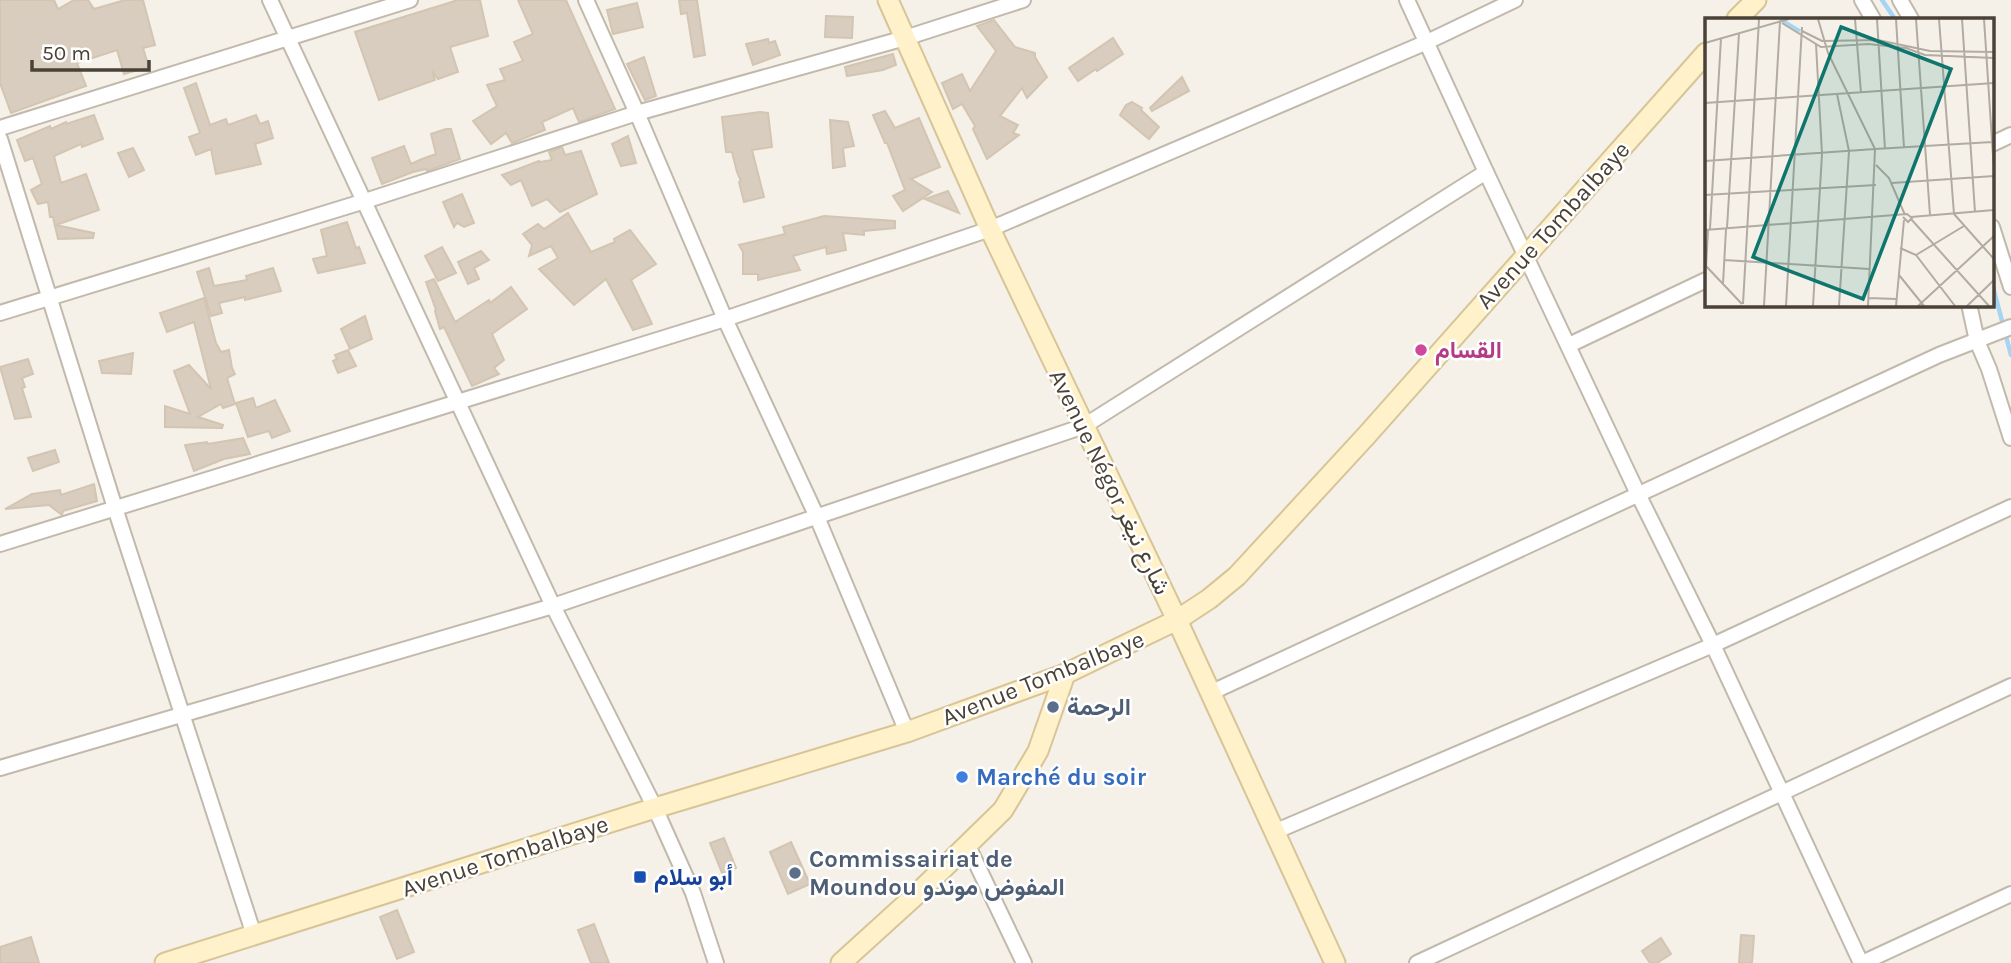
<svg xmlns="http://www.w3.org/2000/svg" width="2011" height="963" viewBox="0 0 2011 963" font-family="Karla,Vazirmatn,sans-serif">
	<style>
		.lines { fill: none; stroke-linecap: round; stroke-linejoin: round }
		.stream { stroke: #a4d5f4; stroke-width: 4.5 }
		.building { fill: #d8cdbe; stroke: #d3c5b1; stroke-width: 2 }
		.street-casing { stroke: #c1b9ab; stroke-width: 18 }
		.secondary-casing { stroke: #d7c597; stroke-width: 23 }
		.street { stroke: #fff; stroke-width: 14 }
		.secondary { stroke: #fff1ca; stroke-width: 19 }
		.hotel-dot { fill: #d1479c; stroke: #fff; stroke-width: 2.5 }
		.service-dot { fill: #5c6f8a; stroke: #fff; stroke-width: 2.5 }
		.shop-dot { fill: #3f7fe0; stroke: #fff; stroke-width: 2.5 }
		.transit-dot { fill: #1a4fb4; stroke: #fff; stroke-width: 2.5 }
		.labels { text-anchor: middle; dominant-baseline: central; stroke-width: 5; stroke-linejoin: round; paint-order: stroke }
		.street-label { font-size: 24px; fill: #4a4237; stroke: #fff }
		.hotel-label { font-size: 24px; font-weight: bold; fill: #b23c85; stroke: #fff; text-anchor: start }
		.service-label { font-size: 24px; font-weight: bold; fill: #4e5e75; stroke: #fff; text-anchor: start }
		.shop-label { font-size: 24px; font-weight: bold; fill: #366cbe; stroke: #fff; text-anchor: start }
		.transit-label { font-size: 24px; font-weight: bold; fill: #164399; stroke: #fff; text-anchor: start }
		.inset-river { fill: none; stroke: #a4d5f4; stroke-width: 3.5 }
		.inset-road { fill: none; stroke: #b1aba2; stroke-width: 2 }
		.view { fill: #0f766e; fill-opacity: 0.15; stroke: #0f766e; stroke-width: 3.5 }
		.inset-edge { fill: none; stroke: #4a4237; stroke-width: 3.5 }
	</style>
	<rect width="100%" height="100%" fill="#f5f1e9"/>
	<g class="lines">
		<g class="stream">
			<path d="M1882 0 1895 19"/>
			<path d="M1992 283 2011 355"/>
		</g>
	</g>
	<g class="building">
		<path d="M0 0H54L58 9 74 0H88L94 9 125 0H143L155 45 143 48 149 67 124 74 117 50 77 63 86 86 11 113 0 83Z"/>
		<path d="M458 0H480L488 36 450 47 458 72 438 79 432 71 435 80 379 100 355 32Z"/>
		<path d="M518 0H566L615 109 579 122 573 108 542 122 545 130 512 143 506 133 491 144 473 121 497 106 487 85 505 80 500 69 523 61 514 42 533 34Z"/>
		<path d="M679 0H697L705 55 694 57 687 13 681 14Z"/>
		<path d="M637 3 643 27 613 34 607 10Z"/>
		<path d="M826 16 853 17 852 38 825 37Z"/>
		<path d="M994 20 1015 47 1035 53V57L1047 77 1027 98 1022 88 1000 116 1018 125 1013 133 1019 135 987 159 973 129 975 126 962 104 953 109 942 83 962 74 970 91 996 51 977 26Z"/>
		<path d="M1113 38 1123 54 1097 71 1096 69 1078 81 1069 68Z"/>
		<path d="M768 39 769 43 775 41 780 55 753 65 746 44Z"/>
		<path d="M893 54 896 65 883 70 847 76 845 67Z"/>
		<path d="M644 57 656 96 645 100 627 64Z"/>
		<path d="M1182 77 1189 91 1152 111 1150 108Z"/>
		<path d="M196 83 210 125 226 119 228 125 256 115 260 124 268 121 273 138 255 144 261 164 216 174 211 149 196 155 189 137 200 133 184 88Z"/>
		<path d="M1132 102 1142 108 1141 110 1159 127 1149 139 1120 115 1126 105Z"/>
		<path d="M885 111 895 128 919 118 940 167 911 179 932 192 903 211 893 196 905 190 887 143H885L873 115Z"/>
		<path d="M760 112 768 113 772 147 752 150 764 197 744 202 739 182 741 181 737 172 732 152H726L722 117Z"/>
		<path d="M94 115 103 139 82 147 81 144 54 156 61 183 86 174 99 210 56 225 94 233 93 238 58 239 53 217H50L48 202 38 204 31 190 42 184 33 158 25 161 17 140 50 126 51 129 66 122V124Z"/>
		<path d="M830 120 848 122 854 146 843 148 845 166 833 168Z"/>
		<path d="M446 129H451L460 159 427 171 426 169 413 172 382 184 372 158 404 146 411 164 422 159 436 154 431 134Z"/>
		<path d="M628 136 636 163 621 166 612 144Z"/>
		<path d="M562 147 565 155 581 151 597 194 560 212 547 199 532 206 521 180 511 185 502 175 539 161 540 162 552 160 549 152Z"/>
		<path d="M133 148 144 170 129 177 118 153Z"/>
		<path d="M948 191 959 213 925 199Z"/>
		<path d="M462 194 474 223 464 227 457 223 454 227 443 202Z"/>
		<path d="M568 213 591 252 615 242 614 239 630 230 656 264 631 280 652 324 633 330 606 279 574 305 539 269 558 258 551 246 529 256 532 245 523 234 538 224 544 229Z"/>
		<path d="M824 216 895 221V228L864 231V235L843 233 846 250 827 254 826 247 793 256 800 270 758 280V274H743V252L739 245 785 234 783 227Z"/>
		<path d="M347 222 356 248 359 247 365 263 318 273 313 259 327 256 321 230Z"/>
		<path d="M442 247 456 273 438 281 425 256Z"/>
		<path d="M481 251 489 260 474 268 479 279 468 284 458 262Z"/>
		<path d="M209 268 214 286 247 280 246 276 273 268 281 291 245 300V297L219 303 222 313 211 316 197 272Z"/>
		<path d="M434 279 455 322 489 300 490 303 511 287 527 309 492 334 504 360 494 368 499 374 472 386 444 327 440 329 435 311 436 310 426 282Z"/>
		<path d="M204 298 216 343 221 352 229 350 232 368 235 374 227 378 235 404 223 408 221 404 198 417 223 425 222 428 165 427V406L190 414 174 371 189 365 211 389 194 322 167 332 160 313Z"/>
		<path d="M365 316 372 339 350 349 341 329Z"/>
		<path d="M348 350 356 366 338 373 333 361 337 359 335 355Z"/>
		<path d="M133 353 131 374 102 373 99 361Z"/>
		<path d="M28 359 33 374 22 378 25 387 22 388 31 417 15 419 0 367Z"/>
		<path d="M253 398 256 408 275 400 290 431 272 438 269 431 248 437 236 403Z"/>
		<path d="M243 438 250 454 224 459 194 471 185 445 207 442 208 444Z"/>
		<path d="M55 450 59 462 33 471 28 458Z"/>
		<path d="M94 484 97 501 63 511 62 515 49 505 5 509 32 494 60 490 61 495Z"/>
		<path d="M724 838 736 868 722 873 710 843Z"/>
		<path d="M791 842 810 884 788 894 770 852Z"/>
		<path d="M397 910 414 952 397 959 380 917Z"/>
		<path d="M594 924 609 963H591L578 930Z"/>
		<path d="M1741 935 1754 936 1752 963H1739Z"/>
		<path d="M31 937 39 963H0V947Z"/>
		<path d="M1661 938 1671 954 1657 963H1650L1642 951Z"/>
	</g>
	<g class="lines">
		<defs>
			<g id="street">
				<path d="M270 0 553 606 655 808 693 893 716 963"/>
				<path d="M586 0 637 113 725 319 817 517 907 732"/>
				<path d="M1407 0 1486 172 1638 494 1713 645 1861 963"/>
				<path d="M1862 0 1873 19"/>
				<path d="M1900 0 1911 19"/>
				<path d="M0 128 410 0"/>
				<path d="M0 139 115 508 254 935"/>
				<path d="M1992 144 2011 135"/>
				<path d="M1992 227 2011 287"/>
				<path d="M1969 304 1977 341 1989 369 2011 438"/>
				<path d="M0 313 365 201 637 113 905 38 1023 0"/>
				<path d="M1569 345 1706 280"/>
				<path d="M0 544 725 319 990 229 1427 42 1515 0"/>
				<path d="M1210 693 1939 355 2011 327"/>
				<path d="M0 768 553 606 1084 426 1486 172"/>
				<path d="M1274 832 1713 645 2011 507"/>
				<path d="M968 846 1024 963"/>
				<path d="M1417 963 2011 686"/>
				<path d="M1862 963 2011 894"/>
			</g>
			<g id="secondary">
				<path d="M888 0 990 229 1177 620 1335 963"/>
				<path d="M1737 19 1756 0"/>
				<path d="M165 963 655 808 907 732 1065 674 1177 620 1209 599 1237 576 1366 436 1706 53"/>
				<path d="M841 963 917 894 1003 810 1038 751 1065 674"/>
			</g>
		</defs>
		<use href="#street" class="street-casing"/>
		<use href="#secondary" class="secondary-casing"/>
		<use href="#street" class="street"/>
		<use href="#secondary" class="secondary"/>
	</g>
	<circle class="hotel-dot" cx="1421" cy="350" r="7"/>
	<g class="service-dot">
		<circle cx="1053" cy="707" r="7"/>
		<circle cx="795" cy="873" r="7"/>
	</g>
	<circle class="shop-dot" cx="962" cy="777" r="7"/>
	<rect class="transit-dot" x="633" y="870" width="14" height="14" rx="3.5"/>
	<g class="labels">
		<g class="street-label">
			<text transform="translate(1553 225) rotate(-48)">Avenue Tombalbaye</text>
			<text transform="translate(1110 482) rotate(64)">Avenue Négor شارع نيغر</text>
			<text transform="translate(1043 678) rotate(-22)">Avenue Tombalbaye</text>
			<text transform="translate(505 856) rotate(-18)">Avenue Tombalbaye</text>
		</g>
		<g class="hotel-label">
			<text x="1435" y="350">القسام</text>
		</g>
		<g class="service-label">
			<text x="1067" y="707">الرحمة</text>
			<text x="809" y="859">Commissairiat de<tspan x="809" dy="28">Moundou المفوض موندو</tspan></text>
		</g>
		<g class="shop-label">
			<text x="976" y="777">Marché du soir</text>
		</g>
		<g class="transit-label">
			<text x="654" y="877">أبو سلام</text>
		</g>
	</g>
	<g transform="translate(1705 18)">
		<rect width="289" height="289" fill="#f5f1e9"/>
		<path class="inset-river" d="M75 1 95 13"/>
		<path class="inset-road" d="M113 1 123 35 170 131 163 288M150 1 156 75M172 1 180 131M191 1 199 130M211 1 225 197M234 1 249 196 289 241M257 1 270 194M279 1 289 153M77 5 116 29 163 26 201 30 220 37 289 40M97 13 117 23 173 22 225 33 289 34M0 25 84 1M132 76 144 133 134 288M0 85 289 65M170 131 287 124M0 143 170 131M171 147 184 160 200 197M187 165 289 158M0 177 171 167M206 199 289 192M206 201 284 288M22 210 34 15M5 211 16 20M0 212 202 196 207 200 203 204 198 199M195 230 211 237 250 288M211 237 259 208M19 242 164 251M0 247 37 286M1 249 3 212M194 257 219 288M18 266 21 211M164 280 191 281M38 286 54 1M59 288 75 3M81 288 97 9M108 288 117 136 111 26M191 288 199 202M213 288 289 218M262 288 289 262"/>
		<path class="view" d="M136 9 246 51 158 281 48 239Z"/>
		<rect width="289" height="289" class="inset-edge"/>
	</g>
	<path d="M32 60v10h117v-10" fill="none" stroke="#4a4237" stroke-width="3.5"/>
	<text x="42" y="60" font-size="21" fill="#4a4237" stroke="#ffffff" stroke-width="5" paint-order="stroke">50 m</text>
</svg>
